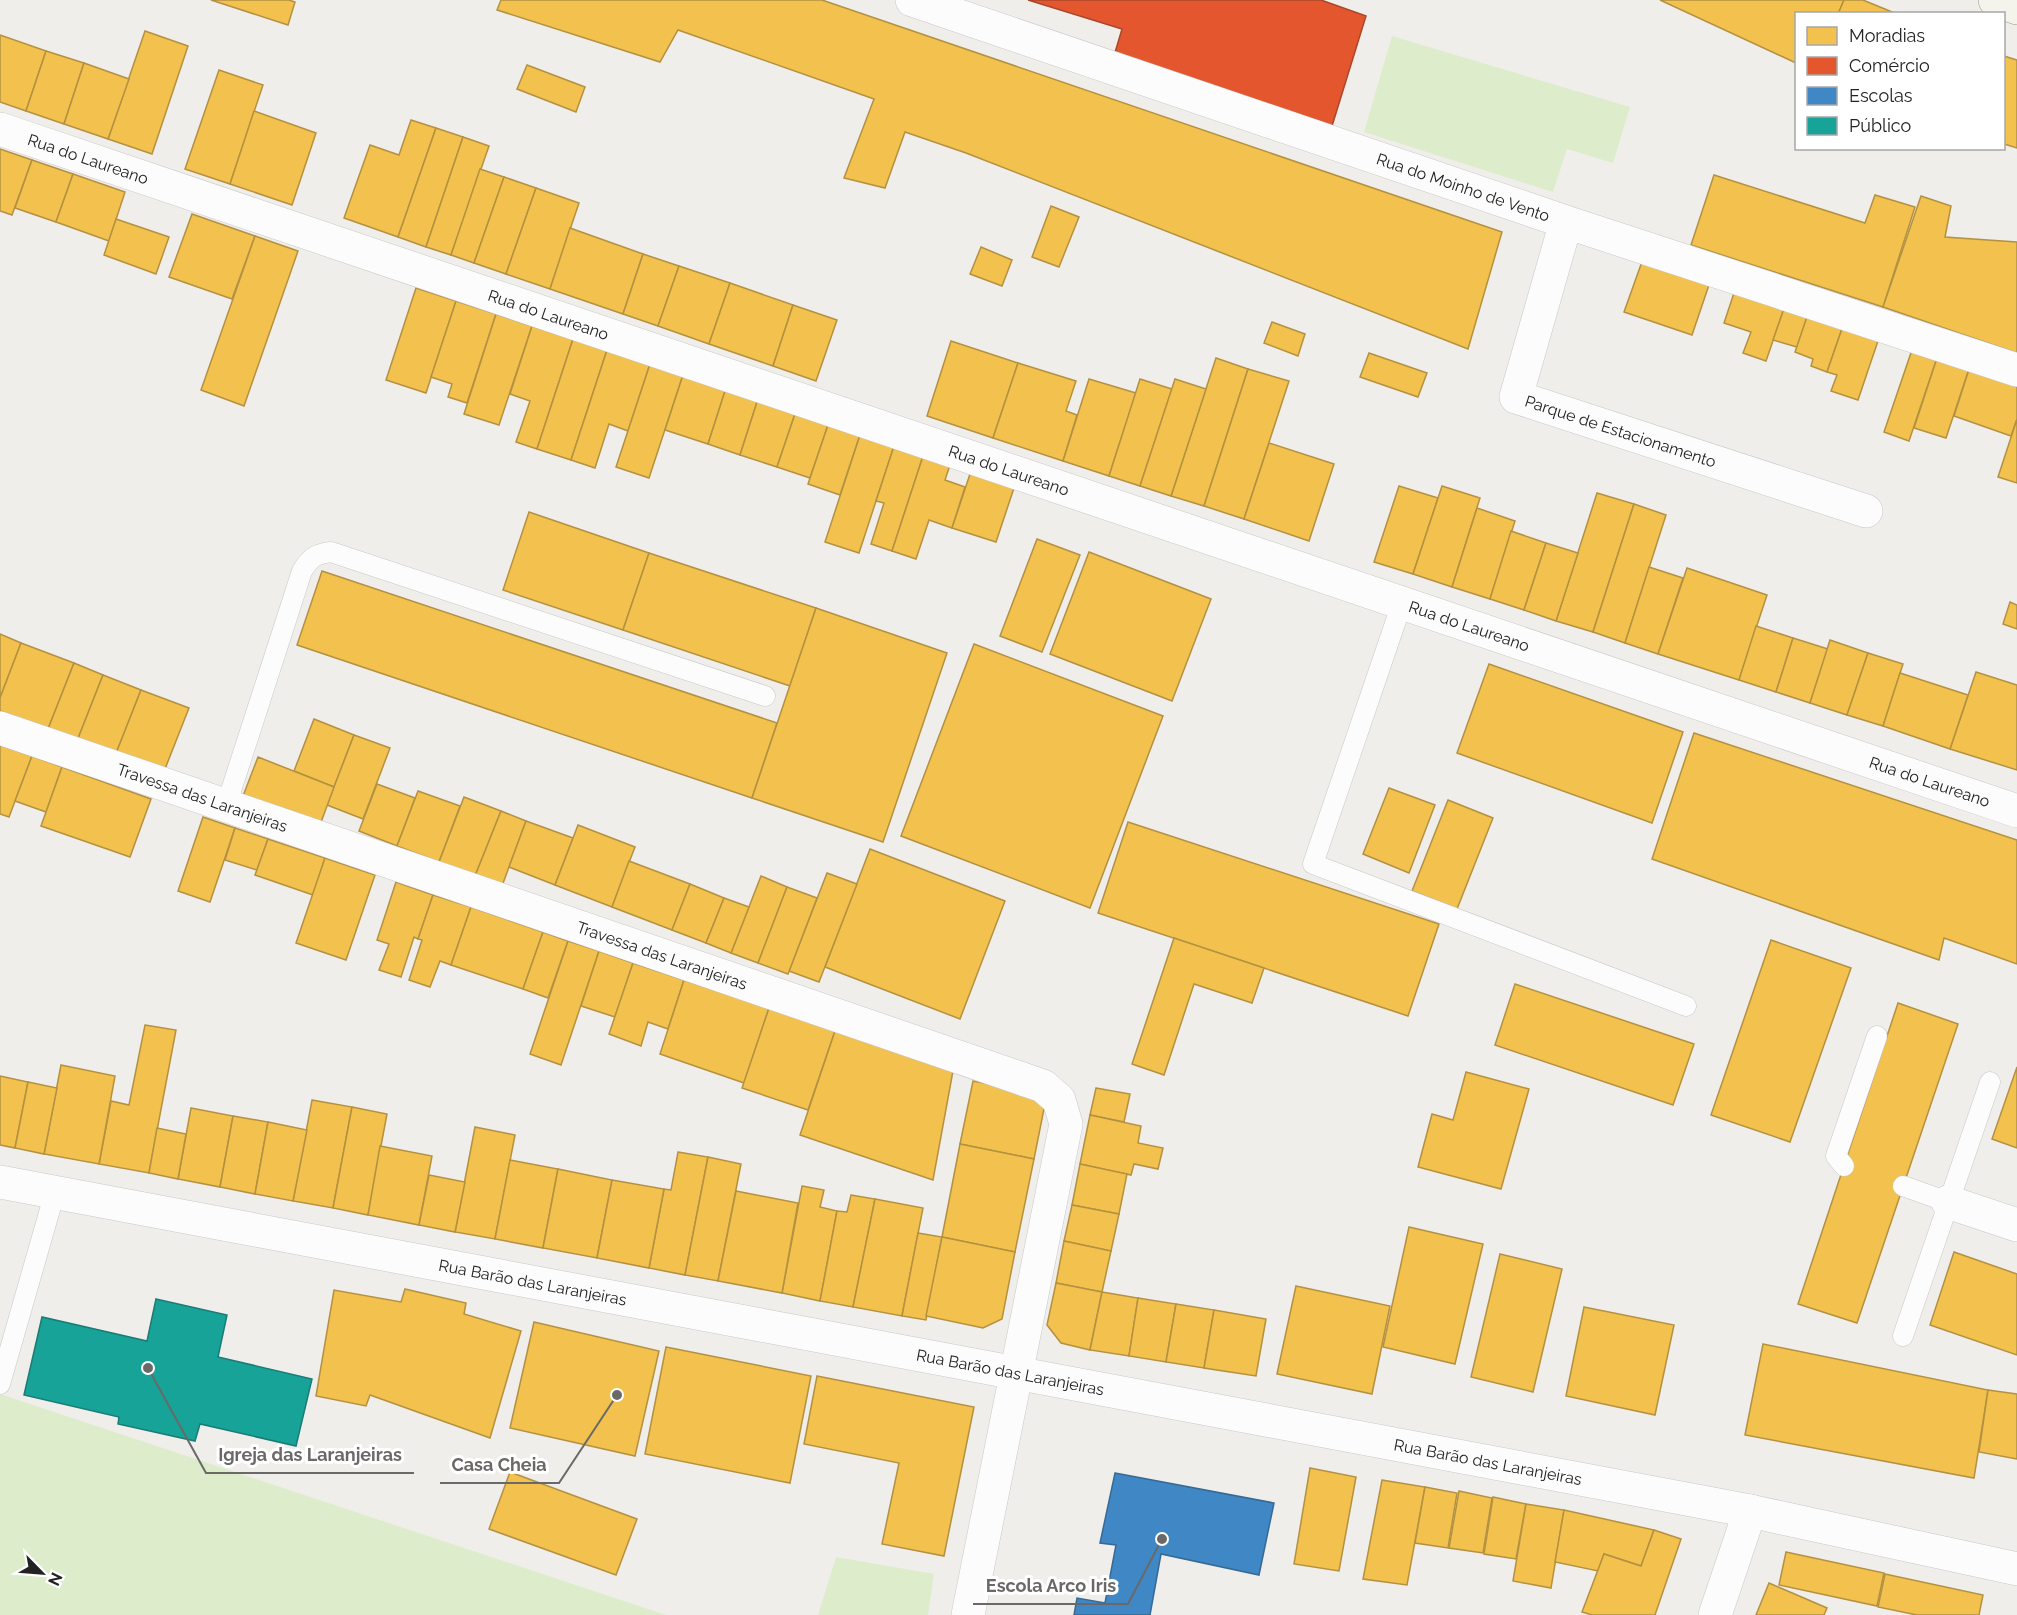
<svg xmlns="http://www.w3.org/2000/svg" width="2017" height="1615" viewBox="0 0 2017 1615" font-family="Raleway,sans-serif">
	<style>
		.grass { fill: #ddeccb }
		.homes { fill: #f2c14e; stroke: #b49141; stroke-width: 1.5 }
		.shops { fill: #e4572e; stroke: #aa472a; stroke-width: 1.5 }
		.schools { fill: #3f88c5; stroke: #366994; stroke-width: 1.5 }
		.public { fill: #17a398; stroke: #1a7c75; stroke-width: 1.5 }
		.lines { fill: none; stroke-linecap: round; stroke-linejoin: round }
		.lane-casing { stroke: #c9c8c7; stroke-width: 21 }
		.street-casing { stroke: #c9c8c7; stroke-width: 34 }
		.secondary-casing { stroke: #999a82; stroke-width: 34 }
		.lane { stroke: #fdfcfc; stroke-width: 20 }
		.street { stroke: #fdfcfc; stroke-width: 33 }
		.secondary { stroke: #f4f4ed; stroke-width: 33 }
		.labels { text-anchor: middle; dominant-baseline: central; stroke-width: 6; stroke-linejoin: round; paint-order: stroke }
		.street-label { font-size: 16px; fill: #222; stroke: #fff }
		.leader { fill: none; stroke: #6a6968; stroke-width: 2 }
		.callout-dot { fill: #6a6968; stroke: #fff; stroke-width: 2 }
		.callout-label { font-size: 18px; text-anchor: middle; font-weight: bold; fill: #6a6968; stroke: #fff; stroke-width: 6; stroke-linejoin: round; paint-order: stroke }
	</style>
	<rect width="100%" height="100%" fill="#f0eeeb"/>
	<g class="grass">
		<path d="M1392 36 1630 107 1613 163 1567 149 1553 192 1364 132Z"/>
		<path d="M0 1394 666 1615H0Z"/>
		<path d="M836 1557 934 1574 928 1615H818Z"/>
	</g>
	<g class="homes">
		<path d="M211 0H289L295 2 288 25Z"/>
		<path d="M501 0H822L1502 232 1468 349 966 153 905 132 885 188 844 178 874 99 678 30 660 62 497 10Z"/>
		<path d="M1660 0H1844L1838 14H1796V63Z"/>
		<path d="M1844 0H1863L1897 14H1838Z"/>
		<path d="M145 31 188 46 152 154 108 139Z"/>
		<path d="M0 35 46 51 26 111 0 102Z"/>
		<path d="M46 51 84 63 64 124 26 111Z"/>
		<path d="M2004 56 2017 60V148L2004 144Z"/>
		<path d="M84 63 129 79 108 139 64 124Z"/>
		<path d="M527 65 585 87 576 112 517 89Z"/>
		<path d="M219 70 263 85 230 184 185 169Z"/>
		<path d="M254 111 316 133 292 205 230 184Z"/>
		<path d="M411 120 436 128 398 237 344 218 370 145 399 155Z"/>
		<path d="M436 128 463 137 426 247 398 237Z"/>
		<path d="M463 137 489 146 451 255 426 247Z"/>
		<path d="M0 149 32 160 12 215 0 211Z"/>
		<path d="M32 160 73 174 56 222 15 208Z"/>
		<path d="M480 169 504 177 474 263 451 255Z"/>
		<path d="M73 174 125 192 109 241 56 222Z"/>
		<path d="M1714 175 1865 223 1875 195 1915 207 1883 307 1691 245Z"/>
		<path d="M504 177 536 188 506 274 474 263Z"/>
		<path d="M536 188 579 203 550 289 506 274Z"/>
		<path d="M1921 196 1951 206 1945 237 2017 242V353L1883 307Z"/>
		<path d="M1051 206 1079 217 1059 267 1032 257Z"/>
		<path d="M192 214 255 236 232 299 169 277Z"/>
		<path d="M116 219 169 237 156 274 104 255Z"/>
		<path d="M570 228 643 254 623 314 550 289Z"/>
		<path d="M255 236 298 251 244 406 201 390Z"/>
		<path d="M981 247 1012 260 1002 286 970 274Z"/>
		<path d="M643 254 679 266 658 326 623 314Z"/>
		<path d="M1644 256 1711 279 1692 335 1624 312Z"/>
		<path d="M679 266 730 283 709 344 658 326Z"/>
		<path d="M730 283 793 305 773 366 709 344Z"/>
		<path d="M1737 284 1787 300 1766 361 1743 353 1751 332 1724 323Z"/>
		<path d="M416 288 456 301 426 393 386 380Z"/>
		<path d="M1787 300 1810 308 1797 347 1773 340Z"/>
		<path d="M456 301 496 314 467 403 448 397 452 384 431 377Z"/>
		<path d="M793 305 837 320 816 381 773 366Z"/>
		<path d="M1810 308 1845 320 1827 372 1811 366 1813 359 1795 352Z"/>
		<path d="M496 314 532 326 499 425 464 414Z"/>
		<path d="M1845 320 1881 332 1858 400 1831 391 1837 375 1827 372Z"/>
		<path d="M1272 322 1305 334 1298 356 1264 343Z"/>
		<path d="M532 326 573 339 537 449 516 442 530 401 510 394Z"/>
		<path d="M573 339 607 350 571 460 537 449Z"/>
		<path d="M951 341 1018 363 993 438 927 416Z"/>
		<path d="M1915 341 1940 349 1909 441 1884 432Z"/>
		<path d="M1940 349 1972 360 1946 438 1914 428Z"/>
		<path d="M607 350 650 364 628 431 609 424 595 468 571 460Z"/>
		<path d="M1369 353 1427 373 1418 397 1360 377Z"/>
		<path d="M1216 358 1248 369 1204 506 1171 496Z"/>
		<path d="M1972 360 2017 375V419L2011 436 1954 416Z"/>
		<path d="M1018 363 1076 381 1066 411 1077 415 1063 461 993 438Z"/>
		<path d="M650 364 683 375 649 478 616 467Z"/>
		<path d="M1248 369 1289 381 1244 519 1204 506Z"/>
		<path d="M683 375 726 388 708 444 665 430Z"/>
		<path d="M1089 379 1136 393 1109 476 1063 461Z"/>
		<path d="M1140 379 1172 389 1140 486 1109 476Z"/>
		<path d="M1175 379 1206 389 1171 496 1140 486Z"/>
		<path d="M726 388 758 399 740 455 708 444Z"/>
		<path d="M758 399 796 411 777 467 740 455Z"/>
		<path d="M796 411 829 422 810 478 777 467Z"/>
		<path d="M2017 419V483L1998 477Z"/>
		<path d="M829 422 861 432 840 495 808 484Z"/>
		<path d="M861 432 895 443 859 553 825 542Z"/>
		<path d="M895 443 924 453 892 551 871 544 884 503 876 501Z"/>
		<path d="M1269 443 1334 464 1309 541 1244 519Z"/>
		<path d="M924 453 951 462 945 480 965 487 952 528 929 520 916 559 892 551Z"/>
		<path d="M971 471 1015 485 996 542 952 528Z"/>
		<path d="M1399 486 1438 498 1413 574 1374 562Z"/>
		<path d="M1442 486 1480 498 1452 587 1413 574Z"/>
		<path d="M1597 493 1634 504 1593 632 1556 621Z"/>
		<path d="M1634 504 1666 515 1625 643 1593 632Z"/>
		<path d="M1477 508 1515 521 1490 599 1452 587Z"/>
		<path d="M529 512 649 553 623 630 503 590Z"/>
		<path d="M1511 531 1546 543 1524 610 1490 599Z"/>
		<path d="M1037 539 1080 555 1042 652 1000 636Z"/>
		<path d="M1546 543 1578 553 1556 621 1524 610Z"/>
		<path d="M1089 552 1211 599 1172 701 1050 654Z"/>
		<path d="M649 553 816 608 790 686 623 630Z"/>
		<path d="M1649 567 1683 578 1658 654 1625 643Z"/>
		<path d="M1687 568 1767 595 1739 680 1658 654Z"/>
		<path d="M322 571 777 723 752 798 297 645Z"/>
		<path d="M2010 602 2017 605V629L2003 624Z"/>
		<path d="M816 608 947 653 883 842 752 798Z"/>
		<path d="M1756 626 1793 638 1776 692 1739 680Z"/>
		<path d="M0 634 21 643 0 698Z"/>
		<path d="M1793 638 1828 649 1810 703 1776 692Z"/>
		<path d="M1830 640 1868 653 1847 715 1810 703Z"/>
		<path d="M21 643 74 663 48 729 0 711V698Z"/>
		<path d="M974 644 1163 716 1090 908 901 836Z"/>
		<path d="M1868 653 1903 664 1883 726 1847 715Z"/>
		<path d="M74 663 103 675 77 741 48 729Z"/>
		<path d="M1489 664 1683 732 1652 823 1457 753Z"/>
		<path d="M1976 672 2017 685V770L1950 749Z"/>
		<path d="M1900 673 1968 695 1950 749 1883 726Z"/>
		<path d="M103 675 141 690 115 756 77 741Z"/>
		<path d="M141 690 189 708 163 774 115 756Z"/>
		<path d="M314 719 354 735 334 787 294 771Z"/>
		<path d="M1694 733 2017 840V964L1944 938 1939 960 1652 859Z"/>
		<path d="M354 735 390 748 363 819 327 805Z"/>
		<path d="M0 745 32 756 9 817 0 814Z"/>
		<path d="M32 756 62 767 46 812 15 801Z"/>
		<path d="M258 757 334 787 320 825 243 796Z"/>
		<path d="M62 767 151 799 130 857 41 826Z"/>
		<path d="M377 784 415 798 397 846 359 831Z"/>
		<path d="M1389 788 1435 805 1409 873 1363 854Z"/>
		<path d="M418 791 460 806 439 862 397 846Z"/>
		<path d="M464 797 501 811 475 876 439 862Z"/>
		<path d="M1448 800 1493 818 1457 909 1412 891Z"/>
		<path d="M501 811 526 821 502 886 475 876Z"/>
		<path d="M203 817 235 828 210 902 178 891Z"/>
		<path d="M526 821 573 838 555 885 509 867Z"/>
		<path d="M1128 822 1439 924 1408 1016 1098 913Z"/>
		<path d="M578 825 635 847 612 907 555 885Z"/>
		<path d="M235 828 268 839 257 870 225 860Z"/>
		<path d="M268 839 325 858 313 895 255 875Z"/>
		<path d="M870 849 1005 901 960 1019 825 967Z"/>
		<path d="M325 858 375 875 346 960 296 943Z"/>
		<path d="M629 861 690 884 672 930 612 907Z"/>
		<path d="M827 873 857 884 819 982 789 971Z"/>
		<path d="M761 876 787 887 758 963 731 953Z"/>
		<path d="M396 882 433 895 418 939 414 937 401 977 379 970 389 944 377 940Z"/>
		<path d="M690 884 724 898 706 943 672 930Z"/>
		<path d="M787 887 817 898 788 974 758 963Z"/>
		<path d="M433 895 471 907 451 965 440 961 430 987 409 980 422 940 418 939Z"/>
		<path d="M724 898 749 907 731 953 706 943Z"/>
		<path d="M471 907 543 932 523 989 451 965Z"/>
		<path d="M543 932 568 941 548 998 523 989Z"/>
		<path d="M1174 938 1264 968 1252 1003 1194 984 1164 1075 1132 1064Z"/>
		<path d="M1771 940 1851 968 1790 1142 1711 1115Z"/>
		<path d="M568 941 599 951 561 1065 530 1054Z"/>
		<path d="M599 951 633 963 615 1017 581 1006Z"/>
		<path d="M633 963 684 980 668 1029 648 1022 641 1046 609 1034Z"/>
		<path d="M684 980 769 1008 744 1083 660 1054Z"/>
		<path d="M1515 984 1694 1044 1673 1105 1495 1045Z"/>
		<path d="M1898 1003 1958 1024 1857 1323 1798 1304Z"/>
		<path d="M769 1008 835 1031 808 1110 742 1088Z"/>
		<path d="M145 1025 176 1030 149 1173 99 1164 111 1101 129 1105Z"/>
		<path d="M835 1031 953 1071 933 1180 800 1135Z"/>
		<path d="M61 1065 115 1076 99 1164 44 1154Z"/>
		<path d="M2017 1067V1148L1992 1139Z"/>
		<path d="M1466 1072 1529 1089 1501 1189 1418 1167 1432 1114 1453 1120Z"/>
		<path d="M0 1076 28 1082 15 1148 0 1145Z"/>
		<path d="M973 1081 1031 1092 1044 1109 1034 1159 960 1144Z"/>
		<path d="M28 1082 57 1088 44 1154 15 1148Z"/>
		<path d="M1096 1088 1130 1094 1124 1122 1090 1115Z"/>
		<path d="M312 1100 352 1107 333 1208 293 1201Z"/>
		<path d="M352 1107 387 1114 368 1215 333 1208Z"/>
		<path d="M191 1108 233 1116 220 1187 178 1179Z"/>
		<path d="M1090 1115 1141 1126 1138 1143 1163 1148 1158 1169 1134 1164 1131 1175 1080 1164Z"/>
		<path d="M233 1116 268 1122 255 1194 220 1187Z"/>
		<path d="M268 1122 307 1130 293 1201 255 1194Z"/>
		<path d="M475 1127 515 1135 495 1239 455 1232Z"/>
		<path d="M157 1128 186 1134 178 1179 149 1173Z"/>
		<path d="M960 1144 1034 1159 1015 1252 942 1237Z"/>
		<path d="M380 1146 432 1156 419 1225 368 1215Z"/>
		<path d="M678 1152 708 1157 685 1275 649 1268 664 1189 671 1190Z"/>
		<path d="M708 1157 741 1164 718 1281 685 1275Z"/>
		<path d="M510 1160 558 1169 543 1248 495 1239Z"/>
		<path d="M1080 1164 1127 1174 1119 1214 1072 1205Z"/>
		<path d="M558 1169 612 1180 597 1258 543 1248Z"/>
		<path d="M429 1175 465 1182 455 1232 419 1225Z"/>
		<path d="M612 1180 664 1189 649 1268 597 1258Z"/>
		<path d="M802 1186 824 1190 820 1207 837 1211 820 1301 782 1293Z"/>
		<path d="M736 1191 798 1203 782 1293 718 1281Z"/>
		<path d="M851 1195 875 1199 853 1307 820 1301 837 1211 847 1212Z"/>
		<path d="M875 1199 923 1208 902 1316 853 1307Z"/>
		<path d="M1072 1205 1119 1214 1111 1251 1064 1241Z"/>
		<path d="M1409 1227 1483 1244 1455 1364 1383 1347Z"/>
		<path d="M918 1233 942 1237 926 1320 902 1316Z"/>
		<path d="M942 1237 1015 1252 1002 1319 983 1328 926 1316Z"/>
		<path d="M1064 1241 1111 1251 1102 1292 1056 1283Z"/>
		<path d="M1954 1252 2017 1274V1355L1930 1325Z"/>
		<path d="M1500 1254 1562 1269 1533 1392 1471 1377Z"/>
		<path d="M1056 1283 1102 1292 1090 1350 1061 1343 1047 1325Z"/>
		<path d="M1296 1286 1390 1306 1372 1394 1277 1374Z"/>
		<path d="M405 1289 466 1303 464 1314 521 1331 490 1438 370 1395 366 1406 316 1396 334 1290 401 1302Z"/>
		<path d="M1102 1292 1138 1298 1129 1356 1090 1350Z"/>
		<path d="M1138 1298 1176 1304 1166 1362 1129 1356Z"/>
		<path d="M1176 1304 1214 1310 1204 1368 1166 1362Z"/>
		<path d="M1584 1307 1674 1325 1655 1415 1566 1396Z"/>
		<path d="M1214 1310 1266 1319 1256 1376 1204 1368Z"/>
		<path d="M534 1322 659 1351 635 1456 510 1428Z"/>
		<path d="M1763 1344 1988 1390 1974 1478 1745 1435Z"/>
		<path d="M666 1347 811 1376 790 1483 645 1454Z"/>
		<path d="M817 1376 974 1407 944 1556 882 1544 899 1463 804 1444Z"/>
		<path d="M1988 1390 2017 1394V1459L1979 1452Z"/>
		<path d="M1310 1468 1356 1477 1339 1571 1294 1564Z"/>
		<path d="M510 1472 637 1519 616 1575 489 1529Z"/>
		<path d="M1382 1480 1425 1487 1407 1585 1363 1579Z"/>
		<path d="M1425 1487 1457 1493 1448 1548 1415 1543Z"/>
		<path d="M1459 1491 1492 1498 1483 1553 1449 1548Z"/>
		<path d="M1493 1497 1526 1504 1516 1559 1484 1554Z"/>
		<path d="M1526 1504 1564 1510 1551 1588 1513 1581Z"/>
		<path d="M1564 1510 1654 1530 1641 1566 1604 1554 1598 1571 1555 1562Z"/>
		<path d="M1654 1530 1681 1539 1655 1615H1592L1582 1612 1604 1554 1641 1566Z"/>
		<path d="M1786 1552 1884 1573 1877 1606 1779 1585Z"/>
		<path d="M1885 1574 1983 1595 1979 1615H1917L1878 1607Z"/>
		<path d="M1769 1583 1827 1608 1824 1615H1756Z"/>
	</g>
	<path class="shops" d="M1028 0H1321L1366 16 1332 126 1114 56 1122 29Z"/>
	<path class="schools" d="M1115 1473 1274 1503 1259 1575 1161 1554 1150 1615H1074L1077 1598 1105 1603 1116 1545 1100 1543Z"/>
	<path class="public" d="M156 1299 227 1315 218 1357 312 1379 296 1446 200 1424 195 1441 118 1424 119 1417 24 1395 42 1317 147 1341Z"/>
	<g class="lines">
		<defs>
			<g id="lane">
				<path d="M1402 603 1313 864 1686 1006"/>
				<path d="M226 806 302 571C310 558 315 554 331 552L765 696"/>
				<path d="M1844 1166 1836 1156 1877 1036"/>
				<path d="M1903 1186 1948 1202"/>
				<path d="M1903 1336 1990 1082"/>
				<path d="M0 1384 55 1192"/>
			</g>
			<g id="street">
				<path id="s1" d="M912 0 1566 222 2017 370"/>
				<path id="s2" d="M0 129 2017 811"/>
				<path id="s3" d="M1566 222 1516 397 1866 511"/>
				<path id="s4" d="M0 728 1043 1086 1059 1100 1066 1124 968 1615"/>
				<path id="s5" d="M0 1182 1750 1511 2017 1569"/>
				<path d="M1948 1202 2017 1225"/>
				<path d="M1715 1615 1750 1511"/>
			</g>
			<path id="secondary" d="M1995 0 2017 8"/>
		</defs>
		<use href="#lane" class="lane-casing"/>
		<use href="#street" class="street-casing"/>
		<use href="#secondary" class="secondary-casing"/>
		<use href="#lane" class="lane"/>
		<use href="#street" class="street"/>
		<use href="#secondary" class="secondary"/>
	</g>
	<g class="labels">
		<g class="street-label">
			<text stroke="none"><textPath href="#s2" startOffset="93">Rua do Laureano</textPath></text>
			<text stroke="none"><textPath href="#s1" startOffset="582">Rua do Moinho de Vento</textPath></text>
			<text stroke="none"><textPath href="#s2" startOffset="579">Rua do Laureano</textPath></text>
			<text stroke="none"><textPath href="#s3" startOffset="292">Parque de Estacionamento</textPath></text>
			<text stroke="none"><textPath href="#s2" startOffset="1065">Rua do Laureano</textPath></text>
			<text stroke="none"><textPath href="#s2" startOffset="1551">Rua do Laureano</textPath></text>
			<text stroke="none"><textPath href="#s2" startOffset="2037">Rua do Laureano</textPath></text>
			<text stroke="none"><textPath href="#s4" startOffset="214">Travessa das Laranjeiras</textPath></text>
			<text stroke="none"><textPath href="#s4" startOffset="700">Travessa das Laranjeiras</textPath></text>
			<text stroke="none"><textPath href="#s5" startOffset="542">Rua Barão das Laranjeiras</textPath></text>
			<text stroke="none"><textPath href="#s5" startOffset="1028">Rua Barão das Laranjeiras</textPath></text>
			<text stroke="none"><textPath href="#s5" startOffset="1514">Rua Barão das Laranjeiras</textPath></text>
		</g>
	</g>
	<path class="leader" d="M148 1368L206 1473H414M617 1395L559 1483H440M1162 1539L1128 1604H973"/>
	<g class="callout-dot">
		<circle cx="148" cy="1368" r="6"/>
		<circle cx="617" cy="1395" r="6"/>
		<circle cx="1162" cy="1539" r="6"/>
	</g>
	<g class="callout-label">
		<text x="310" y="1461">Igreja das Laranjeiras</text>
		<text x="499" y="1471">Casa Cheia</text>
		<text x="1051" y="1592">Escola Arco Iris</text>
	</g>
	<rect x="1795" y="12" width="210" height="138" fill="#ffffff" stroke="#a7a7a7" stroke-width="1.5"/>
	<rect x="1807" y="27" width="30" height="18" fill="#f2c14e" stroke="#a7a7a7" stroke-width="1.5"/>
	<text x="1849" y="42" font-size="18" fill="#222222">Moradias</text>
	<rect x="1807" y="57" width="30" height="18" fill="#e4572e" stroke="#a7a7a7" stroke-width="1.5"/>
	<text x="1849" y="72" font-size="18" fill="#222222">Comércio</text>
	<rect x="1807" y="87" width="30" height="18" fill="#3f88c5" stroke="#a7a7a7" stroke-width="1.5"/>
	<text x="1849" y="102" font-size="18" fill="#222222">Escolas</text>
	<rect x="1807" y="117" width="30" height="18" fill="#17a398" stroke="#a7a7a7" stroke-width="1.5"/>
	<text x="1849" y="132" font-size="18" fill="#222222">Público</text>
	<g transform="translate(42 1573) rotate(115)" stroke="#ffffff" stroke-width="4.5" paint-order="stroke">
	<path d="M0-4.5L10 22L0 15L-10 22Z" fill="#222222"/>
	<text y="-9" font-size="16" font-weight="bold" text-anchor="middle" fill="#222222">N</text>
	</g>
</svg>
